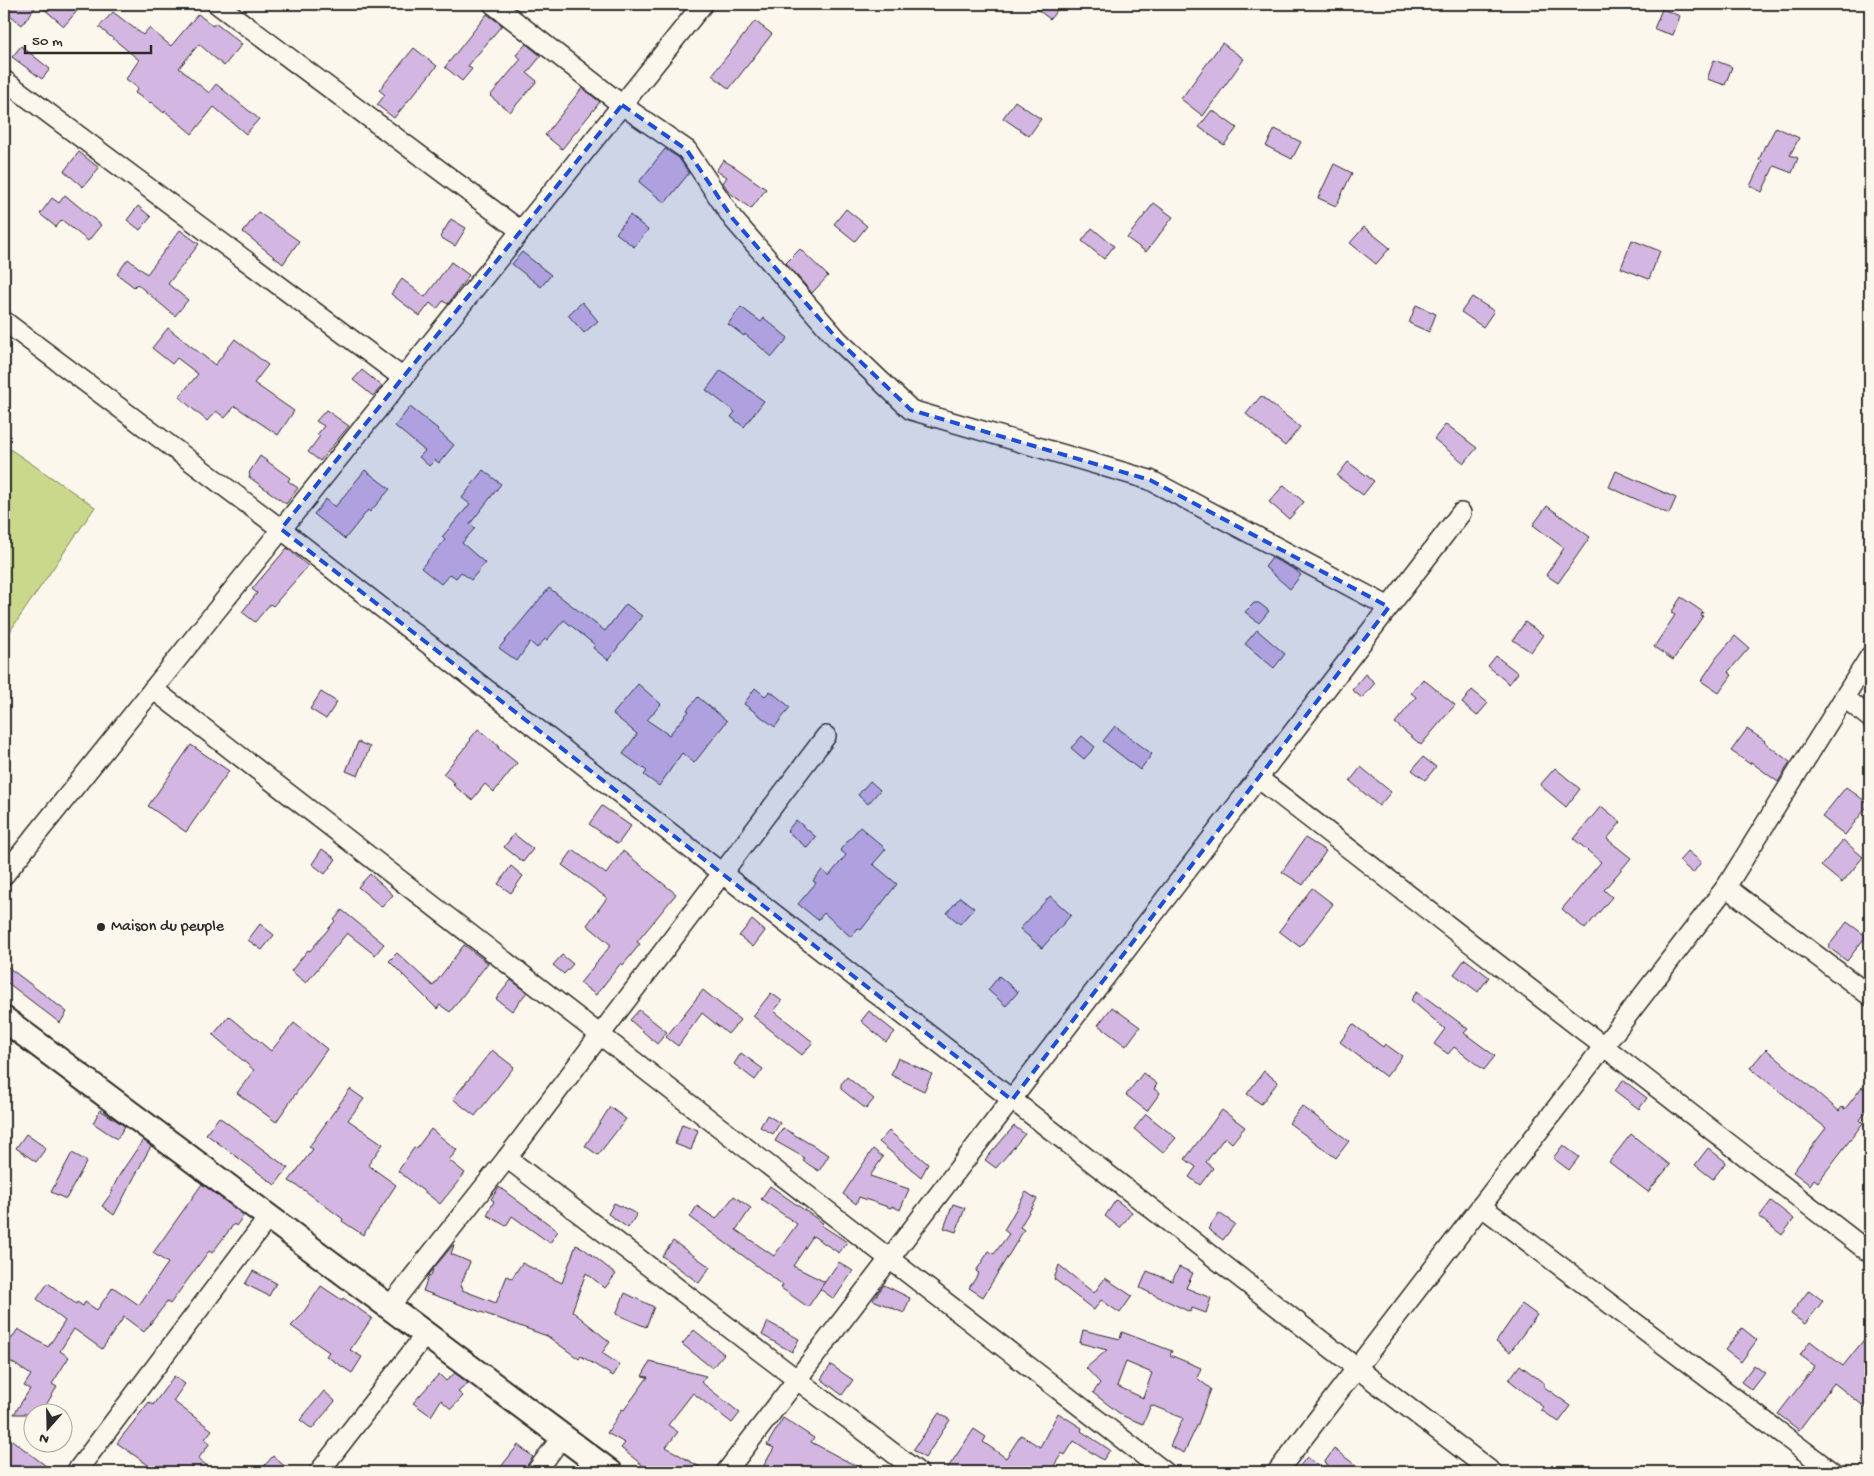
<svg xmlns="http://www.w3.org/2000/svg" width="1874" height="1476" viewBox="0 0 1874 1476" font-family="'Gochi Hand',sans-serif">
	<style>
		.garden { fill: #cad88b; stroke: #7a825b }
		.building { fill: #d4b6e3; stroke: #2b2b2b; fill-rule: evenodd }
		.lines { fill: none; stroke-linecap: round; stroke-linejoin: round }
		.minor-casing { stroke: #2b2b2b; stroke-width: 22 }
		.major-casing { stroke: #2b2b2b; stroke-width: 28 }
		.minor { stroke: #fbf7ec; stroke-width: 19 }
		.major { stroke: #fbf7ec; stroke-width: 24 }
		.marked { fill: #1d4ed8; fill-opacity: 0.2; stroke: #1d4ed8; stroke-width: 4; stroke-dasharray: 10 6; stroke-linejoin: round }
		.poi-dot { fill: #2b2b2b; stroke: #fbf7ec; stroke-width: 2 }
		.labels { text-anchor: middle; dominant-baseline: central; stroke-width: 4; stroke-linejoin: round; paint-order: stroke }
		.poi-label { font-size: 16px; fill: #2b2b2b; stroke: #fbf7ec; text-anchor: start }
	</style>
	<rect width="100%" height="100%" fill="#fbf7ec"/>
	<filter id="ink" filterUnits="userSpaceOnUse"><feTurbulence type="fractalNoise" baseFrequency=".02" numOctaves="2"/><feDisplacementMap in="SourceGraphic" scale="10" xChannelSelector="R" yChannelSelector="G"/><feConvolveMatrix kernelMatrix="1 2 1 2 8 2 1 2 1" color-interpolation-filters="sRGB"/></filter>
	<g filter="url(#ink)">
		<path class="garden" d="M4 445 95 507 4 640Z"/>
		<g class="building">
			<path d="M4 4H83L64 26 38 4 22 25 4 10Z"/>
			<path d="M1030 4H1062L1050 19Z"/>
			<path d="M1662 9 1680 16 1673 35 1654 29Z"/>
			<path d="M113 12 143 35 149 28 171 46 198 14 213 26 215 23 242 44 224 66 199 44 179 68 209 93 216 84 259 119 246 134 214 107 192 134 165 111 164 113 151 102 150 103 135 93 138 88 126 79 139 60 99 27Z"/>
			<path d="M487 14 502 25 468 66 472 69 462 81 445 67Z"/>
			<path d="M755 21 772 34 729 89 712 75Z"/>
			<path d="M1222 43 1244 59 1203 116 1181 99Z"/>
			<path d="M526 44 541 56 527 73 537 81 510 112 490 96 521 59 516 55Z"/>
			<path d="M21 46 50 69 42 79 12 57Z"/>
			<path d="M414 48 437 66 394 118 377 105 385 95 379 90Z"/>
			<path d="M1714 60 1732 67 1725 85 1707 79Z"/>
			<path d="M582 88 600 102 562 149 545 135Z"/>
			<path d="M1015 101 1041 119 1029 136 1003 118Z"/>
			<path d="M1212 110 1237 128 1224 145 1199 127Z"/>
			<path d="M1776 127 1799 138 1790 155 1798 158 1792 173 1774 166 1762 192 1750 186 1762 161 1759 160 1765 145 1766 146Z"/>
			<path d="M1275 129 1301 142 1292 159 1266 146Z"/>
			<path d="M665 149 679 158 689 173 665 203 639 182Z"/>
			<path d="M79 152 99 168 83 187 64 171Z"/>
			<path d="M723 160 735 167 766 189 751 209 729 192 723 183 727 177 716 171Z"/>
			<path d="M1334 164 1352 173 1336 206 1318 198Z"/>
			<path d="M65 195 101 225 88 241 62 220 56 227 40 214 52 198 59 203Z"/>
			<path d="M1154 203 1173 217 1146 252 1127 238Z"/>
			<path d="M138 206 151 217 140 230 127 220Z"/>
			<path d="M846 209 867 226 855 241 834 224Z"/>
			<path d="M258 212 299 241 283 264 243 232Z"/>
			<path d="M630 215 648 230 634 247 616 233Z"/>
			<path d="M451 219 466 228 455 246 440 237Z"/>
			<path d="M1364 227 1390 248 1376 264 1350 243Z"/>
			<path d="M1092 228 1114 246 1104 259 1082 241Z"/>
			<path d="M180 230 199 244 168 284 188 300 175 316 137 284 134 287 117 274 128 259 147 274Z"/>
			<path d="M1632 240 1660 251 1649 279 1621 268Z"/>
			<path d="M800 249 828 276 812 293 786 263Z"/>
			<path d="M522 252 551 275 541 287 512 264Z"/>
			<path d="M451 262 469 275 448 304 443 301 437 309 430 303 420 316 391 294 402 279 425 297Z"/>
			<path d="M1472 297 1494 311 1483 327 1461 312Z"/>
			<path d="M582 302 598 321 584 333 568 315Z"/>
			<path d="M1416 305 1436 314 1429 332 1409 323Z"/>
			<path d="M741 307 761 322 764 318 788 338 772 357 745 334 744 336 728 324Z"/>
			<path d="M168 328 215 365 235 339 268 365 254 383 294 411 278 435 235 406 225 418 216 411 207 421 179 397 198 374 177 358 172 364 152 348Z"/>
			<path d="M362 370 382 386 373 396 353 380Z"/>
			<path d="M721 370 764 401 744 427 731 417 735 412 706 390Z"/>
			<path d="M1261 396 1300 427 1285 446 1246 414Z"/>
			<path d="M410 407 438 429 437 430 454 445 439 463 435 460 429 466 419 457 425 451 395 426Z"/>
			<path d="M326 410 349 426 320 461 308 452 320 436 317 435 324 426 316 421Z"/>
			<path d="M1446 424 1477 448 1464 463 1434 439Z"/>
			<path d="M260 456 290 478 288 481 298 488 286 504 249 477 250 475 249 473Z"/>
			<path d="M1348 462 1374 481 1363 495 1337 476Z"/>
			<path d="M365 470 390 489 370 512 368 510 345 539 314 514 326 499 335 507Z"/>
			<path d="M483 470 501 484 470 524 475 528 462 543 485 563 471 580 461 572 456 578 450 574 441 584 421 568 445 540 442 537 470 504 462 498Z"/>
			<path d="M1616 471 1676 498 1669 514 1609 487Z"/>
			<path d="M1284 485 1304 502 1289 519 1269 502Z"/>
			<path d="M1547 506 1590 537 1558 583 1546 575 1564 548 1533 525Z"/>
			<path d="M287 548 308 566 273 606 270 604 255 622 242 612 257 593 252 589Z"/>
			<path d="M1272 558 1294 569 1301 575 1290 589 1265 567Z"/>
			<path d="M549 588 605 631 626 604 642 616 608 660 593 648 595 645 564 620 547 640 545 639 537 648 530 642 517 661 499 648Z"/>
			<path d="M1681 597 1703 612 1701 615 1703 616 1673 660 1654 647 1675 615 1671 613Z"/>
			<path d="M1254 603H1259L1269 611 1259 623 1245 612Z"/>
			<path d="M1525 622 1543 635 1531 652 1513 640Z"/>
			<path d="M1257 630 1285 654 1274 668 1245 644Z"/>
			<path d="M1735 636 1749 648 1728 672 1732 675 1719 693 1701 681 1717 657Z"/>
			<path d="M1496 656 1518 673 1509 684 1488 666Z"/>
			<path d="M1365 674 1375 683 1362 698 1352 690Z"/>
			<path d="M1423 679 1455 705 1421 745 1395 723 1416 697 1411 693Z"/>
			<path d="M638 684 661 704 647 720 669 735 689 711 687 710 698 697 727 721 694 763 682 753 659 786 644 775 647 771 623 754 637 734 613 714Z"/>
			<path d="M755 688 765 696 770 691 790 707 775 727 744 704Z"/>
			<path d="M1472 690 1488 703 1477 716 1462 703Z"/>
			<path d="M321 692 337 702 326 719 310 709Z"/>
			<path d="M1115 726 1152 754 1140 770 1103 741Z"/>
			<path d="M478 729 499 746 498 748 517 763 494 792 485 784 472 800 453 785 455 783 443 774 471 740 470 739Z"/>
			<path d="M1747 729 1765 741 1764 742 1790 762 1778 782 1751 762 1750 764 1731 751Z"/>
			<path d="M1082 736 1095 747 1084 759 1071 748Z"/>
			<path d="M358 742 370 747 358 776 346 771Z"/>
			<path d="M191 745 229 771 186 832 148 806Z"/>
			<path d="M1423 757 1436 767 1425 780 1412 770Z"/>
			<path d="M1361 767 1391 792 1379 806 1350 781Z"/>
			<path d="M1555 768 1580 789 1566 807 1540 785Z"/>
			<path d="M870 781 880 790 868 804 858 795Z"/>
			<path d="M1846 787 1869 804 1845 835 1822 817Z"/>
			<path d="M602 806 631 826 618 844 589 824Z"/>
			<path d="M1601 806 1621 822 1607 839 1631 858 1604 890 1612 897 1585 929 1562 909 1601 862 1574 839Z"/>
			<path d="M796 820 816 837 807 848 787 831Z"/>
			<path d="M860 827 886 849 873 864 897 884 861 930 858 928 851 937 824 913 818 920 798 904 816 883 813 881 822 870 829 876 846 855 840 850Z"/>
			<path d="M514 834 533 849 523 862 504 847Z"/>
			<path d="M1305 838 1326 851 1303 885 1282 872Z"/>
			<path d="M1843 840 1863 857 1842 883 1821 866Z"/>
			<path d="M322 849 336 859 325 874 312 864Z"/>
			<path d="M573 850 606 874 623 851 676 894 637 942 640 944 623 965 621 963 596 995 580 983 611 945 587 925 607 898 562 865Z"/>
			<path d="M1688 851 1701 862 1693 873 1679 861Z"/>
			<path d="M511 866 523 876 511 893 498 884Z"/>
			<path d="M370 874 393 895 382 907 358 887Z"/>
			<path d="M1312 888 1333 904 1300 947 1279 931Z"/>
			<path d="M1050 896 1071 915 1042 948 1020 929Z"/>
			<path d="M960 897 974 908 960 924 947 913Z"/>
			<path d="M342 910 384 944 375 955 347 933 306 983 291 971 308 950 310 951 335 921 334 920Z"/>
			<path d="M752 920 765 931 753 947 739 936Z"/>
			<path d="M1847 922 1866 936 1847 961 1828 947Z"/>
			<path d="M260 924 274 935 262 950 248 940Z"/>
			<path d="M464 945 488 963 450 1012 440 1005 437 1009 389 961 397 953 433 986Z"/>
			<path d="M562 955 573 964 564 974 553 965Z"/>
			<path d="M1465 959 1489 977 1478 992 1454 974Z"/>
			<path d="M4 964 67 1012 60 1023 4 980Z"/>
			<path d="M999 976 1018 992 1006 1006 988 990Z"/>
			<path d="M511 980 527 992 512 1011 496 999Z"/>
			<path d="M703 990 740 1020 728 1034 702 1013 678 1046 666 1037Z"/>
			<path d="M1417 991 1468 1029 1464 1033 1495 1056 1484 1070 1454 1047 1448 1054 1434 1044 1445 1029 1411 1000Z"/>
			<path d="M771 993 782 1001 774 1011 813 1042 802 1055 753 1016Z"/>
			<path d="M1112 1007 1140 1027 1126 1046 1098 1025Z"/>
			<path d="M639 1010 667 1032 657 1044 630 1020Z"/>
			<path d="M869 1011 895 1032 886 1042 861 1021Z"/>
			<path d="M229 1016 271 1051 294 1023 327 1049 276 1122 237 1093 254 1070 213 1035Z"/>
			<path d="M1353 1024 1383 1047 1385 1044 1402 1056 1386 1077 1340 1042Z"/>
			<path d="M1766 1049 1839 1111 1842 1107 1845 1109 1862 1087 1870 1093V1107L1860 1120 1863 1123 1818 1182 1814 1179 1810 1185 1793 1172 1826 1128 1750 1068Z"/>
			<path d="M492 1050 514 1067 475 1116 453 1099Z"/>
			<path d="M741 1053 763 1069 755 1080 734 1064Z"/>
			<path d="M898 1058 932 1074 924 1091 891 1075Z"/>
			<path d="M1264 1071 1278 1082 1261 1104 1247 1094Z"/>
			<path d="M1143 1073 1157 1084 1154 1089 1160 1093 1147 1111 1126 1095Z"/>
			<path d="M847 1077 874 1099 866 1109 841 1089V1084Z"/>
			<path d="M1623 1080 1647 1098 1639 1109 1615 1091Z"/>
			<path d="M350 1089 364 1099 348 1120 383 1144 368 1165 396 1185 363 1235 342 1221 343 1219 304 1190 289 1181 313 1149 309 1147Z"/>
			<path d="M1302 1106 1349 1141 1336 1158 1289 1123Z"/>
			<path d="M610 1107 626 1119 598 1155 585 1146Z"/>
			<path d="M100 1110 125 1126 117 1139 93 1123Z"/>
			<path d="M1222 1110 1245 1127 1232 1143 1225 1137 1206 1162 1213 1168 1200 1185 1189 1177 1196 1167 1185 1159Z"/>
			<path d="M1146 1114 1176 1138 1163 1153 1134 1129Z"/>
			<path d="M767 1115 780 1123 773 1134 760 1127Z"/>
			<path d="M219 1117 288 1168 275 1185 206 1134Z"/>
			<path d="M682 1124 698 1130 691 1150 675 1144Z"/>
			<path d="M1014 1126 1025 1134 996 1168 985 1160Z"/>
			<path d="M783 1128 829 1155 819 1171 803 1161 805 1158 775 1141Z"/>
			<path d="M431 1129 457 1150 449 1160 465 1173 440 1204 398 1171 414 1148 416 1149Z"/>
			<path d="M889 1131 928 1164 921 1177 879 1142Z"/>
			<path d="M26 1134 46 1148 36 1162 16 1148Z"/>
			<path d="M1631 1134 1670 1165 1648 1192 1609 1162Z"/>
			<path d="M143 1140 151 1146 114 1215 102 1206 113 1191H111L120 1174Z"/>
			<path d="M1563 1145 1579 1157 1569 1170 1553 1158Z"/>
			<path d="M1708 1148 1726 1162 1713 1179 1695 1165Z"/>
			<path d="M873 1149 883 1157 870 1176 909 1189 900 1210 892 1206 891 1208 859 1197 856 1204 843 1194Z"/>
			<path d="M72 1153 87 1161 66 1199 51 1192Z"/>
			<path d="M202 1184 244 1215 236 1226 234 1224 212 1253 209 1251 170 1304 167 1302 144 1332 124 1317 102 1349 74 1329 60 1351 69 1357 52 1384 57 1387 46 1405 57 1414H14L30 1389 24 1386 31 1375 4 1357V1350L18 1329 48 1347 65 1321 37 1299 48 1283 76 1304 77 1302 83 1306 85 1302 97 1310 113 1287 139 1305 168 1263 153 1253Z"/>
			<path d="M770 1186 823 1223 821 1225 847 1242 839 1253 813 1236 793 1266 825 1282 808 1307 781 1288 783 1285 690 1217 697 1206 716 1219 734 1196 751 1208 736 1230 774 1256 797 1224 761 1199Z"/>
			<path d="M499 1187 558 1231 550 1243 512 1216 506 1226 487 1215 494 1201 491 1199Z"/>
			<path d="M1026 1192 1037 1199 1020 1227 1024 1230 983 1297 969 1288 979 1273 976 1271 989 1251 994 1254 1009 1234 1004 1230Z"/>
			<path d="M1116 1200 1132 1212 1120 1228 1105 1216Z"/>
			<path d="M1771 1201 1794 1219 1782 1235 1759 1217Z"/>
			<path d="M614 1203 637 1214 628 1228 608 1214Z"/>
			<path d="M953 1204 965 1208 956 1232 944 1228Z"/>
			<path d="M1219 1213 1235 1224 1223 1240 1208 1229Z"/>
			<path d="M673 1241 710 1267 699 1283 662 1256Z"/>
			<path d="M453 1245H454L451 1254 470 1262 460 1287 463 1288 462 1290 496 1303 507 1276 512 1278 522 1263 562 1283 576 1245 583 1248 616 1274 605 1288 586 1273 572 1311 610 1342 602 1353 620 1365 613 1376 581 1356 579 1359 547 1336 423 1291 429 1275 431 1276 433 1269Z"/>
			<path d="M839 1262 853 1271 834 1299 820 1289Z"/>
			<path d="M1059 1265 1094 1293 1105 1278 1132 1296 1120 1313 1101 1300 1094 1310 1054 1279Z"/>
			<path d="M1179 1267 1193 1273 1186 1288 1211 1298 1206 1313 1192 1308 1190 1312 1140 1288 1147 1271 1172 1281Z"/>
			<path d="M253 1271 276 1283 269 1296 245 1284Z"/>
			<path d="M884 1285 910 1298 904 1313 873 1300Z"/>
			<path d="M321 1286 342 1300 343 1298 372 1318 350 1350 362 1357 352 1373 326 1356 329 1352 291 1326 301 1316Z"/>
			<path d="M1809 1290 1823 1301 1805 1324 1791 1314Z"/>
			<path d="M625 1293 654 1307 646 1327 616 1314Z"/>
			<path d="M1522 1304 1537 1315 1510 1352 1496 1342Z"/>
			<path d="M768 1322 799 1339 792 1352 762 1335Z"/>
			<path d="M1742 1328 1757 1340 1741 1362 1725 1350Z"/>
			<path d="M694 1330 724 1354 712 1368 682 1344Z"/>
			<path d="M1083 1330 1120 1339 1122 1332 1172 1351 1170 1355 1201 1368 1197 1378 1211 1389 1198 1424 1184 1453 1170 1446 1183 1418 1151 1405 1143 1424 1123 1416 1093 1393 1100 1383 1086 1368 1107 1350 1080 1343ZM1126 1362 1152 1373 1143 1398 1117 1386Z"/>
			<path d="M1870 1332V1411L1834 1383 1799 1430 1778 1414 1815 1366 1800 1355 1810 1341 1843 1366Z"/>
			<path d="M650 1362 706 1376 701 1382 740 1413 732 1423 693 1393 668 1425 678 1432 666 1447 708 1472H651L621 1448 625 1443 607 1433 622 1409 624 1410 648 1377 642 1376Z"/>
			<path d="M831 1365 853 1380 842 1395 821 1379Z"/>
			<path d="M1520 1365 1545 1384 1543 1386 1571 1406 1559 1422 1541 1410 1543 1407 1509 1380Z"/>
			<path d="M1754 1365 1765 1373 1752 1390 1741 1382Z"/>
			<path d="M455 1373 468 1383 458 1392 463 1396 451 1409 441 1400 431 1416 413 1403 439 1374 446 1381Z"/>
			<path d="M174 1376 185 1384 173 1401 212 1430 205 1439 210 1443 198 1459 216 1472H158L117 1443 149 1402 153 1405Z"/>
			<path d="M324 1391 335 1401 312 1429 300 1420Z"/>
			<path d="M939 1413 950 1420 925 1458 913 1450Z"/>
			<path d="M1058 1413 1082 1428 1081 1431 1110 1450 1103 1460 1074 1441 1065 1455 1062 1453 1050 1472H945L974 1429 986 1437 983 1442 1006 1458 1021 1435 1040 1447Z"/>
			<path d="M783 1418 814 1438 811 1442 867 1472H760L774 1448 767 1445Z"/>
			<path d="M4 1434 54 1472H16L4 1463Z"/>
			<path d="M518 1445 533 1457 522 1472H497Z"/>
			<path d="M1334 1449 1365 1472H1336L1324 1463Z"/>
			<path d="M273 1456 291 1472H259Z"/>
			<path d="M1307 1457 1327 1472H1295Z"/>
		</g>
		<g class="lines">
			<defs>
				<g id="minor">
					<path d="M217 4 521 231"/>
					<path d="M493 4 622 105 687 150 733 219 838 340 911 410 1150 480 1389 607"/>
					<path d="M4 80 403 378"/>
					<path d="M4 321 281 529 1279 1308 1492 1472"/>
					<path d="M153 689 1165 1472"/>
					<path d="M1844 697 1870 718"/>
					<path d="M1258 778 1870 1253"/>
					<path d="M4 875 703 4"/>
					<path d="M1726 887 1870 996"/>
					<path d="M507 1158 918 1472"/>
					<path d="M1481 1206 1832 1472"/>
					<path d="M389 1307 507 1158 826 736"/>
					<path d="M76 1472 268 1218"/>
					<path d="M319 1472 425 1335"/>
					<path d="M536 1472 562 1437"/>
					<path d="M726 1472 1461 513"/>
					<path d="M1277 1472 1726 887 1870 656"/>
				</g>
				<path id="major" d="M4 1019 610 1472"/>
			</defs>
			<use href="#minor" class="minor-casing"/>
			<use href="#major" class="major-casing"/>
			<use href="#minor" class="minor"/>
			<use href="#major" class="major"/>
		</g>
	</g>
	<path class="marked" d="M622 105 687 150 733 219 838 340 911 410 1150 480 1389 607 1012 1100 281 529Z"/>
	<circle class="poi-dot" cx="101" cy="927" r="5"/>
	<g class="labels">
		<g class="poi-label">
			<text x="111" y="927">Maison du peuple</text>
		</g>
	</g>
	<rect width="1874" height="1476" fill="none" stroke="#fbf7ec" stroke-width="20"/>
	<rect x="10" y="10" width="1854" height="1456" fill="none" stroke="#2b2b2b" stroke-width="2" filter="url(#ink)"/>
	<g transform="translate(48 1428) rotate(200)"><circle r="24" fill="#fbf7ec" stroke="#a8a59f"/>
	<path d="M0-4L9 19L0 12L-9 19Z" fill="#2b2b2b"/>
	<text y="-8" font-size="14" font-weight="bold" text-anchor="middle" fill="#2b2b2b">N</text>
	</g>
	<path d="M25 45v8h126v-8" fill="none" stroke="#2b2b2b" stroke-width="2.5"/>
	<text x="32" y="45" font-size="15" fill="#2b2b2b" stroke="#fbf7ec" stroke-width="4" paint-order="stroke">50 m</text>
</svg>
